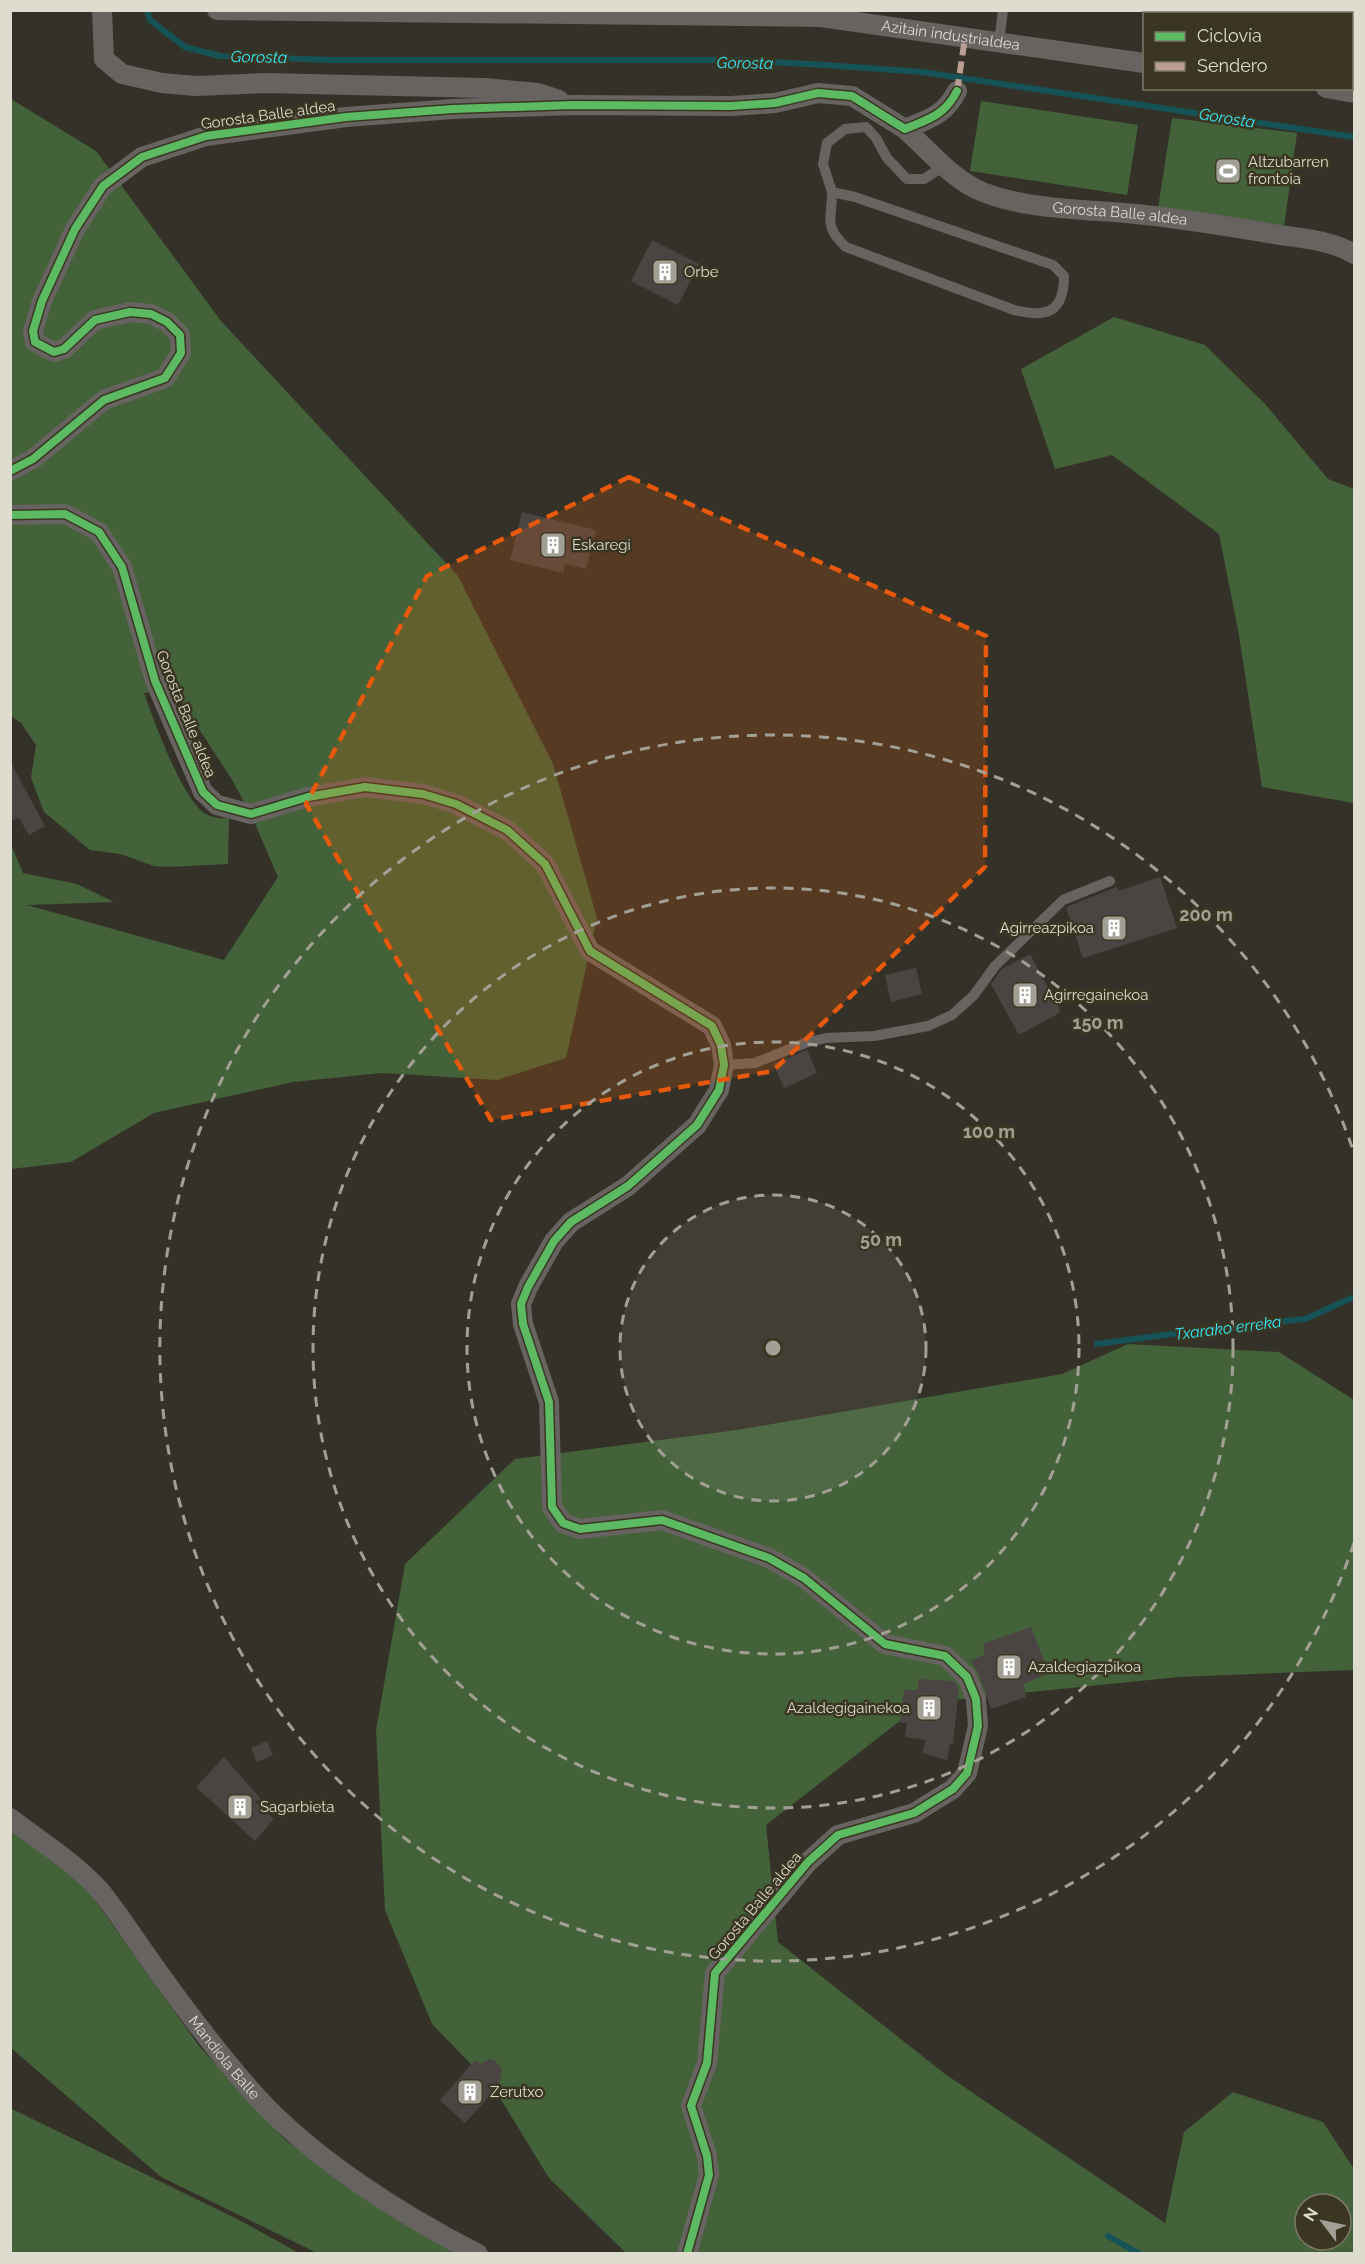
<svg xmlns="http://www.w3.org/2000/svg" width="1365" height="2264" viewBox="0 0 1365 2264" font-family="Raleway,sans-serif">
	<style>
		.green { fill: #436239; fill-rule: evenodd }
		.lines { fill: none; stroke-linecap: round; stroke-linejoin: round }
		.stream { stroke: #155357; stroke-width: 6 }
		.building { fill: #4a4543 }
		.lane { stroke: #666360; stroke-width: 10 }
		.street { stroke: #666360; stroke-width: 20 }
		.quiet { stroke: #b99d93; stroke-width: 6; stroke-dasharray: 12 6; stroke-linecap: butt }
		.cycleway-casing { stroke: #3a3622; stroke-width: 11 }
		.cycleway { stroke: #5cba63; stroke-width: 8 }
		.marked { fill: #e8590c; fill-opacity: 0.2; stroke: #e8590c; stroke-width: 4.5; stroke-dasharray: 12 8; stroke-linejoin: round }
		.ring { fill: none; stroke: #a2a095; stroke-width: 3; stroke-dasharray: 10 8 }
		.labels { text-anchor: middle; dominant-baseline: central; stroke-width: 5; stroke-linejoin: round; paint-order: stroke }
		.street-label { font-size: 15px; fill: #dedccf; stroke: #3a3622 }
		.poi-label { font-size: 15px; fill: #dedccf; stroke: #3a3622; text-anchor: start }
		.water-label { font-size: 16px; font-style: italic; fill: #32e9f8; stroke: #3a3622 }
		.centre { fill: #a2a095; stroke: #3a3622; stroke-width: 3 }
		.ring-label { font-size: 18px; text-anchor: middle; font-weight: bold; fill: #a2a095; stroke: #3a3622; stroke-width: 5; stroke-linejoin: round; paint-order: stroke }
	</style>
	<rect width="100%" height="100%" fill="#343228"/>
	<g class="green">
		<path d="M11 99 96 151 221 321 458 576 553 764 597 918 566 1058 497 1080 382 1073 293 1082 154 1113 71 1162 11 1169 10 842 23 873 77 884 114 902 27 905 224 960 278 877 253 819 231 778 174 691 144 693C153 718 183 802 206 814 213 818 221 819 229 818L228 864 168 867 154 866 120 854 90 850 44 812 31 778 36 745 21 723 10 715Z"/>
		<path d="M981 101 1138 125 1127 195 970 171Z"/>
		<path d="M1172 118 1297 133 1284 227 1158 208Z"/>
		<path d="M1114 317 1205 345 1265 404 1328 479 1354 489V803L1262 787 1239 635 1219 534 1112 455 1055 469 1021 369Z"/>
		<path d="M1128 1344 1279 1352 1354 1400V1670L1179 1677 923 1703 766 1825 778 1942 945 2074 1165 2223 1184 2132 1233 2092 1323 2122 1354 2169V2253H626L549 2178 494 2088 432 2024 385 1910 376 1730 405 1564 515 1459 737 1430 1062 1374ZM1305 2204H1341V2240H1305Z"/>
		<path d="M10 1824 77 1875 199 2046 284 2139 362 2195 462 2253H317L161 2177 11 2048Z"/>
		<path d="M10 2108 239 2220 299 2253H11Z"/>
	</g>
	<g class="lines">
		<g class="stream">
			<path d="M147 10 150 20 185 47 220 56 332 60H737L826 65 922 72 1354 137"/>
			<path d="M1097 1344 1217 1328 1305 1319 1354 1297"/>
			<path d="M1108 2236 1140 2254"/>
		</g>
	</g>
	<g class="building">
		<path d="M652 240 699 264 678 305 631 281Z"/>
		<path d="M522 512 596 530 586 569 565 564 563 573 510 560Z"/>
		<path d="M10 761 45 826 29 835 19 818 10 821Z"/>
		<path d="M1160 877 1177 928 1083 958 1066 907 1117 887 1119 891Z"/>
		<path d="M1030 954 1061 1012 1019 1035 991 984 1002 969Z"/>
		<path d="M916 968 922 994 891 1002 885 975Z"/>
		<path d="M807 1050 817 1073 784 1088 773 1064Z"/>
		<path d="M1031 1627 1049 1673 1024 1684 1026 1697 991 1709 978 1672 970 1661 985 1654 983 1644Z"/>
		<path d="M919 1679 954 1681 959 1688 953 1744H950L947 1760 922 1753 926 1740 905 1737 907 1723H900L904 1690H917Z"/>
		<path d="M267 1741 273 1755 257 1762 251 1748Z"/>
		<path d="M224 1757 261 1799 255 1802 274 1819 255 1841 196 1787Z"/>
		<path d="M489 2059 494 2060 502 2068 499 2086 465 2123 440 2100 475 2060 480 2064Z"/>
	</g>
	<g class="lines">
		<g class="lane">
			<path d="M1303 10 1327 14"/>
			<path d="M1352 17H1354"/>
			<path d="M999 42 1003 10"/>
			<path d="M832 192C832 219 823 226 846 247L1014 310C1046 318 1064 313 1064 276L1053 265 855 197 832 192 823 164 827 143 845 129 866 127 876 138 887 158 907 179H924L944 166"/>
			<path d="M724 1065 755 1063 805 1043 826 1038 874 1036 928 1026 952 1015 974 995 995 966 1063 900 1110 881"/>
		</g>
		<g class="street">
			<path d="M102 10 104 59 122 74 162 83 196 86 265 83 484 88 538 93 559 100"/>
			<path id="s1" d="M217 10 821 17 1144 63"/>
			<path d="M1326 88 1354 93"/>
			<path id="s2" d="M905 129C927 149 948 174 974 188 1017 210 1088 209 1136 214 1178 218 1220 225 1262 232 1292 238 1328 238 1354 254"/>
			<path d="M10 471 33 459 104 400 165 378 181 353 180 335 167 322 151 314 130 312 95 320 64 349 54 352 35 342 33 331 42 301 75 229 103 186 142 157 206 136 346 117 453 109 573 105 731 106 775 103 818 93 852 96 905 129C929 119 945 115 957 91"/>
			<path d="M10 515 65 514 99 532 122 567 155 681 203 792 217 805 251 814 308 797 365 787 423 794 456 804 507 830 545 864 590 951 712 1026 721 1045 724 1065 719 1090 697 1125 628 1186 571 1222 554 1241 528 1287 521 1304 523 1324 549 1402 552 1507 563 1523 580 1529 662 1520 769 1558 804 1578 885 1644 945 1656 967 1677 976 1699 978 1726 967 1773 953 1789 914 1813 838 1835 808 1862 715 1973 707 2063 691 2106 707 2156 709 2175 687 2254"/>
			<path id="s3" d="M10 1818C41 1842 76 1863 102 1893 118 1913 132 1935 147 1956 181 2004 216 2052 256 2096 313 2159 402 2215 478 2254"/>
		</g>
		<path class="quiet" d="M957 91 965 38"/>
		<defs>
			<g id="cycleway">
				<path d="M10 471 33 459 104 400 165 378 181 353 180 335 167 322 151 314 130 312 95 320 64 349 54 352 35 342 33 331 42 301 75 229 103 186 142 157 206 136 346 117 453 109 573 105 731 106 775 103 818 93 852 96 905 129C929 119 945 115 957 91"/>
				<path d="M10 515 65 514 99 532 122 567 155 681 203 792 217 805 251 814 308 797 365 787 423 794 456 804 507 830 545 864 590 951 712 1026 721 1045 724 1065 719 1090 697 1125 628 1186 571 1222 554 1241 528 1287 521 1304 523 1324 549 1402 552 1507 563 1523 580 1529 662 1520 769 1558 804 1578 885 1644 945 1656 967 1677 976 1699 978 1726 967 1773 953 1789 914 1813 838 1835 808 1862 715 1973 707 2063 691 2106 707 2156 709 2175 687 2254"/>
			</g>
		</defs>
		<use href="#cycleway" class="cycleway-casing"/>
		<use href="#cycleway" class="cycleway"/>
	</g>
	<path class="marked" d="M629 477 986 636 985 867 773 1071 491 1120 306 804 427 576Z"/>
	<circle cx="773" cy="1348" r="153" fill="#a2a095" fill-opacity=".12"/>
	<g class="ring">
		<circle cx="773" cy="1348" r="153"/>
		<circle cx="773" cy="1348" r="306"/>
		<circle cx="773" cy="1348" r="460"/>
		<path d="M1354 1543A613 613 0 1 1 1354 1153"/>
	</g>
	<defs>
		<symbol id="stadium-square" viewBox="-11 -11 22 22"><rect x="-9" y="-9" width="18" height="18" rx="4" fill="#a2a095" stroke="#3a3622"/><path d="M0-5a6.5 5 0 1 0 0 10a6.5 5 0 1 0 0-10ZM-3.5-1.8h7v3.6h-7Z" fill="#fff"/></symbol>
		<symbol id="building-square" viewBox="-11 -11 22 22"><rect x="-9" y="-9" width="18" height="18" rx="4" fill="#a2a095" stroke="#3a3622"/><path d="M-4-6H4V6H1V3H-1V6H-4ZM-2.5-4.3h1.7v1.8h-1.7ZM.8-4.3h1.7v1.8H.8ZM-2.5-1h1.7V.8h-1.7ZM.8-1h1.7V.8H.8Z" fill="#fff"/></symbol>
	</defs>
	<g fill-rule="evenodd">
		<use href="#stadium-square" x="1213" y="156" width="30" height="30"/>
		<use href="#building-square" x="650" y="257" width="30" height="30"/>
		<use href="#building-square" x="538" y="530" width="30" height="30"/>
		<use href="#building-square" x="1099" y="913" width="30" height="30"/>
		<use href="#building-square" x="1010" y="980" width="30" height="30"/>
		<use href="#building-square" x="994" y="1652" width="30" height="30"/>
		<use href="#building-square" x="914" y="1693" width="30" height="30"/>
		<use href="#building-square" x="225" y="1792" width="30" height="30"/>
		<use href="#building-square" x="455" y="2077" width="30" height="30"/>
	</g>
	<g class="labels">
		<g class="street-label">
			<text stroke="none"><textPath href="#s1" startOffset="735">Azitain industrialdea</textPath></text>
			<text transform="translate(268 115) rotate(-8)">Gorosta Balle aldea</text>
			<text stroke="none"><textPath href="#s2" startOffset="240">Gorosta Balle aldea</textPath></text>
			<text transform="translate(186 714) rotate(68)">Gorosta Balle aldea</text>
			<text transform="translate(755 1906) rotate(-50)">Gorosta Balle aldea</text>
			<text stroke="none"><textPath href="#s3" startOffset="324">Mandiola Balle</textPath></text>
		</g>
		<g class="poi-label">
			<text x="1248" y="162">Altzubarren<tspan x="1248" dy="17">frontoia</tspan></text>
			<text x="684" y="272">Orbe</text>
			<text x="572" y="545">Eskaregi</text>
			<text x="1094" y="928" text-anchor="end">Agirreazpikoa</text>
			<text x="1044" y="995">Agirregainekoa</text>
			<text x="1028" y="1667">Azaldegiazpikoa</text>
			<text x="910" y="1708" text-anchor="end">Azaldegigainekoa</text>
			<text x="260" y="1807">Sagarbieta</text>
			<text x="490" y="2092">Zerutxo</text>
		</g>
		<g class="water-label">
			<text transform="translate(259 57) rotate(1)">Gorosta</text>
			<text transform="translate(745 63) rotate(1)">Gorosta</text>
			<text transform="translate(1227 118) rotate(9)">Gorosta</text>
			<text transform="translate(1228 1328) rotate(-7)">Txarako erreka</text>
		</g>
	</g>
	<circle cx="773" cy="1348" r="9" class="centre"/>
	<g class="ring-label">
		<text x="1206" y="921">200 m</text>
		<text x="1098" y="1029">150 m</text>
		<text x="989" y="1138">100 m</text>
		<text x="881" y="1246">50 m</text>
	</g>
	<rect width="1365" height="2264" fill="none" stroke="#dedccf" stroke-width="24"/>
	<rect x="1143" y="12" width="210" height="78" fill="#3a3622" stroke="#7c7867" stroke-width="1.5"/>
	<rect x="1155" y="32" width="30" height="9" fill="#5cba63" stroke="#7c7867" stroke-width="1.5"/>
	<text x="1197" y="42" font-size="18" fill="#dedccf">Ciclovía</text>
	<rect x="1155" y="62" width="30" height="9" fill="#b99d93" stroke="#7c7867" stroke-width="1.5"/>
	<text x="1197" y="72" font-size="18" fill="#dedccf">Sendero</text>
	<g transform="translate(1323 2222) rotate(302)"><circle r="28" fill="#3a3622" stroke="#7c7867" stroke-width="1.5"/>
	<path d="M0-4.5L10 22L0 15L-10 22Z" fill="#a2a095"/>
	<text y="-9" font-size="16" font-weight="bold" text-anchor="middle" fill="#dedccf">N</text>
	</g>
</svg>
